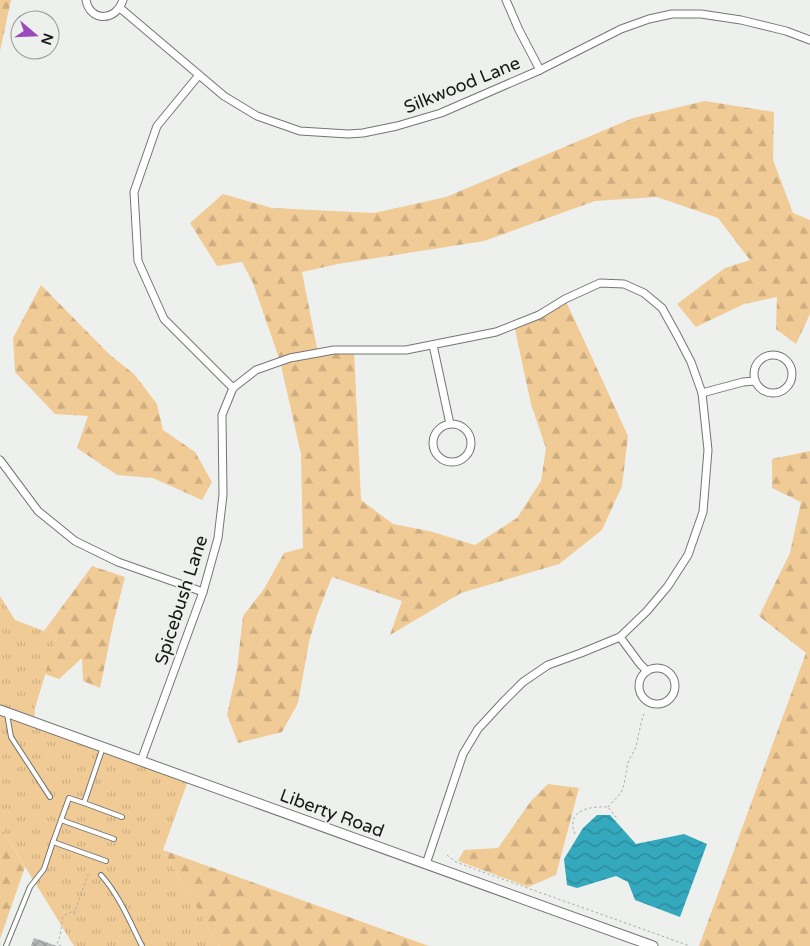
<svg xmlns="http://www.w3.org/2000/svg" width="810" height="946" viewBox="0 0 810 946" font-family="'Varela Round',sans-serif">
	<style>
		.grass { fill: url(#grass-tufts) }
		.forest { fill: url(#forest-firs) }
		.water { fill: url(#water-waves) }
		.building { fill: url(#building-cross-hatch) }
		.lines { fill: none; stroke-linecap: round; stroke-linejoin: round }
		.service-casing { stroke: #737673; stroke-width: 6 }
		.minor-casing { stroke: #737673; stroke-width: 9 }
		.tertiary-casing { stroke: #737673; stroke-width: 11 }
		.path { stroke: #aaacaa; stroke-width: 1; stroke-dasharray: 2.5 2.5; stroke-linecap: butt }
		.service { stroke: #fff; stroke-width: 4 }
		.minor { stroke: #fff; stroke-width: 7 }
		.tertiary { stroke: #fff; stroke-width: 9 }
		.labels { text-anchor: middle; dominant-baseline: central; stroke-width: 4; stroke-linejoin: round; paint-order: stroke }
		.street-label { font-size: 18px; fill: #171817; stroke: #edf0ed }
	</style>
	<defs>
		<pattern id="grass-tufts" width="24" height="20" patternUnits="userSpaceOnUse" patternTransform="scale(1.25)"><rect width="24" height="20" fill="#f1cb96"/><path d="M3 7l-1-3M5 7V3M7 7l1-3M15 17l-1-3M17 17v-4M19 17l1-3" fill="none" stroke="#ceae81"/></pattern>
		<pattern id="forest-firs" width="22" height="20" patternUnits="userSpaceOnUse" patternTransform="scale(1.25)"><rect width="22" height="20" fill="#f1cb96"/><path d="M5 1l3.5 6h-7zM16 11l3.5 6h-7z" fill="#ceae81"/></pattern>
		<pattern id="water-waves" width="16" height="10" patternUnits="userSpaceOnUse" patternTransform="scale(1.25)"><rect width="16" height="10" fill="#34a8bc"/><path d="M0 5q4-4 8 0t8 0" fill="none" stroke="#2b8898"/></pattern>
		<pattern id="building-cross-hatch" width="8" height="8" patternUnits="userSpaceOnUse" patternTransform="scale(1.25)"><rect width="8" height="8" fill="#b2b7b5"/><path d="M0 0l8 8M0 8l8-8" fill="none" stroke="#989d9b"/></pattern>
	</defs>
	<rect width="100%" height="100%" fill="#edf0ed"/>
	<path class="grass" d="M0 596 15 620 57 636 35 708 34 722 189 778 163 850 219 946H74L0 826Z"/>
	<g class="forest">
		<path d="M0 0H11L0 51Z"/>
		<path d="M705 101 774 112 773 160 793 213 810 220V314L796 344 776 329 777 297 744 304 696 327 677 304 725 268 750 260 718 218 657 197 595 201 484 241 338 264 302 272 318 353 354 350 361 500 393 524 429 531 475 545 517 518 541 481 546 448 531 404 514 325 565 299 628 436 622 486 602 530 559 564 461 593 390 635 402 601 332 577 317 615 309 642 298 703 282 732 238 743 227 715 237 669 243 616 264 589 284 553 303 548 301 454 280 361 253 283 242 262 217 266 190 223 223 194 272 208 374 213 446 197 633 118Z"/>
		<path d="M41 285 110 355 134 374 157 404 163 430 195 452 212 482 202 500 153 478 117 475 77 448 88 416 55 414 15 372 13 338Z"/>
		<path d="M810 451V946H699L806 653 759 616 790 553 801 502 772 488V459Z"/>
		<path d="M92 566 125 577 114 620 100 688 83 681 82 658 59 679 45 674 57 636 44 631Z"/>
		<path d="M548 784 579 788 556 875 528 887 458 861 464 850 498 848 531 801Z"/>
		<path d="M0 826 25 867 0 939Z"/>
		<path d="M163 850 429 946H219Z"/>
	</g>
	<path class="water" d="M597 815H610L636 844 684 834 707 844 680 917 635 900 628 882 616 876 577 888 567 885 564 859 583 828Z"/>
	<path class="building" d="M34 938 57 946H31Z"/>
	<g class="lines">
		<defs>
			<g id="service">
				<path d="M7 714 11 737 50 797"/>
				<path d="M103 747 84 803 122 817"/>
				<path d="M84 803 69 798 53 842 106 861"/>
				<path d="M61 820 114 839"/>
				<path d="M101 875C119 895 130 922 142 946"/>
				<path d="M6 946 30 887 44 869 53 842"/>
			</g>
			<g id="minor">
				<path d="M86 0C90 22 116 22 123 0"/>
				<path d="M506 0 519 30 540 70"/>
				<path d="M120 8 224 96 257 116 300 131 348 134 363 133 397 126 441 113 540 70 621 29 649 19 672 14H701L741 20 786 31 810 40"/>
				<path d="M199 75 157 126 134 192 138 261 164 319 233 388"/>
				<path d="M433 345 450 424"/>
				<circle cx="773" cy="374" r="19"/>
				<path d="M702 393 743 382 755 381"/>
				<circle cx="452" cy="443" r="19"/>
				<path d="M0 460 38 511 75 541 118 562 203 592"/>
				<path d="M620 637 640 664 647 671"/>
				<circle cx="657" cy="686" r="18"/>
				<path d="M141 761 203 592 218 538 223 495 222 415 233 388 256 370 290 358 334 350H406L496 332 539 315 565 299 600 283 624 284 644 293 662 308 677 335 691 362 702 393 708 450 703 512 688 555 668 586 647 611 620 637 581 653 548 665 523 682 502 703 478 729 463 754 426 864"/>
			</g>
			<path id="tertiary" d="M0 710 653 946"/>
		</defs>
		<use href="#service" class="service-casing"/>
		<use href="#minor" class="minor-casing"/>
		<use href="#tertiary" class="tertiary-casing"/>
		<g class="path">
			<path d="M608 807 621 793 624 785 628 762 636 747 641 723 644 714"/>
			<path d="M575 834C565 810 590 806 608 807L618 820"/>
			<path d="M447 855 456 862 477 870 690 946"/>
			<path d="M74 914 89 872"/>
			<path d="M61 946 57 944 60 936 63 916 73 911H75"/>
		</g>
		<use href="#service" class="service"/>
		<use href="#minor" class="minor"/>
		<use href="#tertiary" class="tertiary"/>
	</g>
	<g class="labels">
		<g class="street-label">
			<text transform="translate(462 85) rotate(-22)">Silkwood Lane</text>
			<text transform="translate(181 600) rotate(-72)">Spicebush Lane</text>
			<text transform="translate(332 813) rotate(20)">Liberty Road</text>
		</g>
	</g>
	<g transform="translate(35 35) rotate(109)"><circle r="24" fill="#edf0ed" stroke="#979a97"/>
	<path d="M0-4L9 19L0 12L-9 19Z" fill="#994bbc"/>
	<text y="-8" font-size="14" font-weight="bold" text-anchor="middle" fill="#171817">N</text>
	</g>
</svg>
